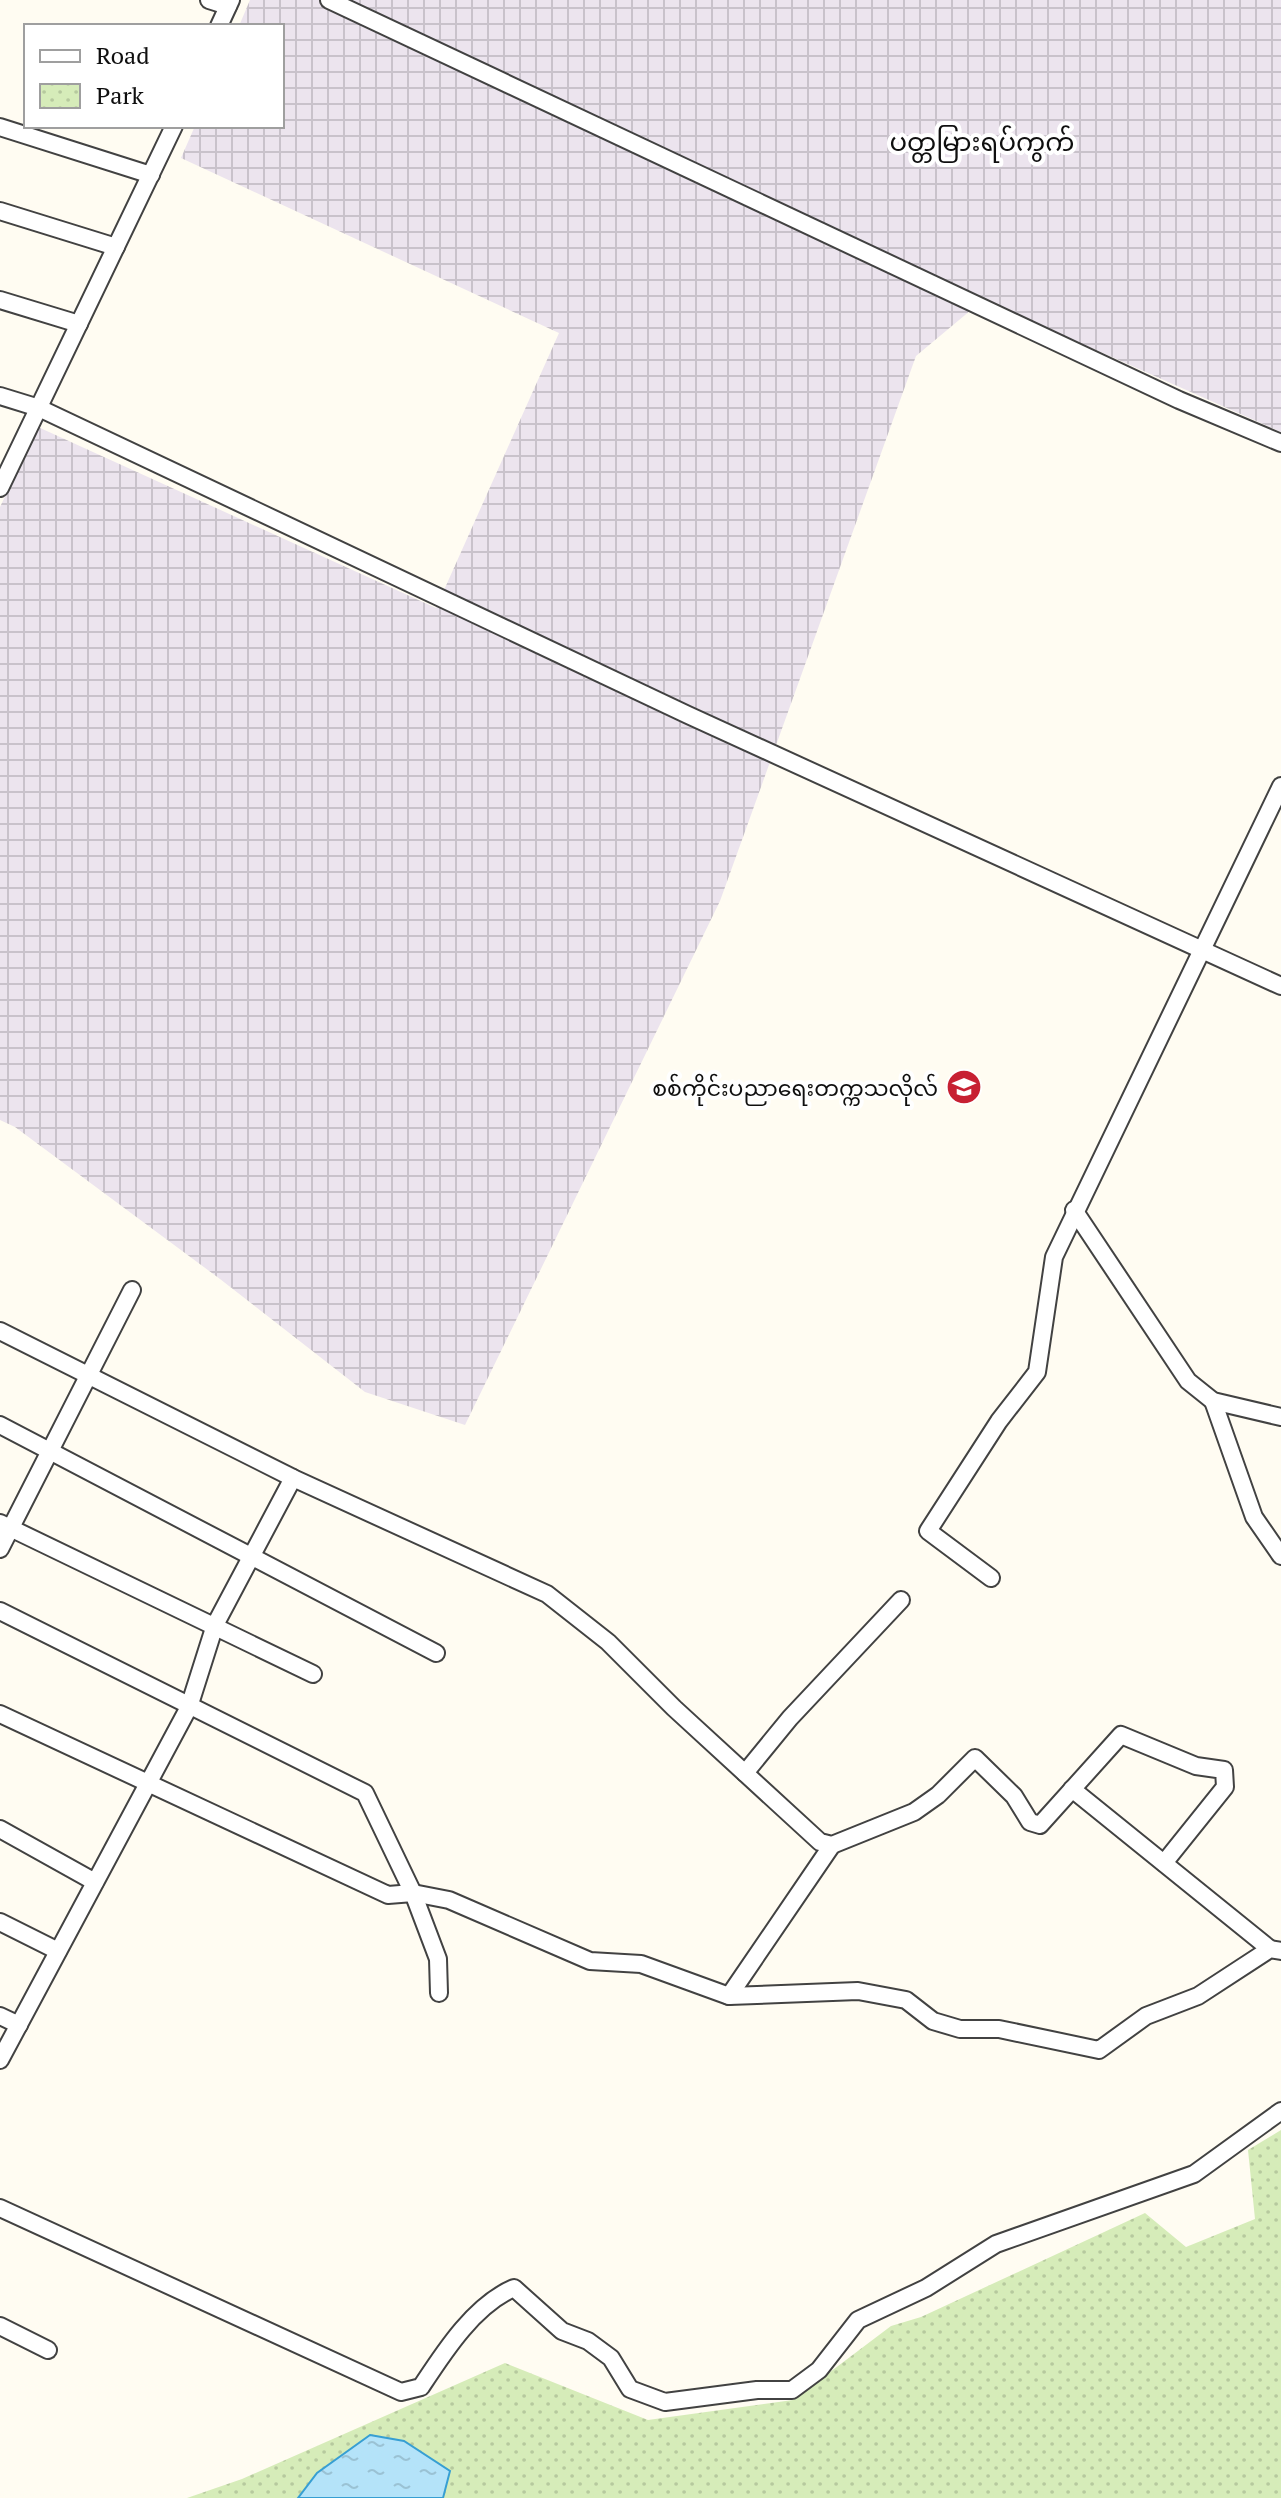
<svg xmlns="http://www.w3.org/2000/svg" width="1281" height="2498" viewBox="0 0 1281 2498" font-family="'PT Serif','Noto Sans Myanmar',serif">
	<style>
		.industrial { fill: url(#industrial-grid) }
		.park { fill: url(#park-dots) }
		.water { fill: url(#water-ripples); stroke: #379fd3; stroke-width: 2 }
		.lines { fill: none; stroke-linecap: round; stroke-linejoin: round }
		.minor-casing { stroke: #424242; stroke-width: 20 }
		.minor { stroke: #fff; stroke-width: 16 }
		.labels { text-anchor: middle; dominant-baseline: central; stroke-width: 8; stroke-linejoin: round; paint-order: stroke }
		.poi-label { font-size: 22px; fill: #0f0f0f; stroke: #fff; text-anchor: end }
		.quarter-label { font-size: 26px; fill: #0f0f0f; stroke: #fff }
	</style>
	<defs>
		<pattern id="industrial-grid" width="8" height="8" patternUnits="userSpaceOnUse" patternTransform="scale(2)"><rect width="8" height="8" fill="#ece4ee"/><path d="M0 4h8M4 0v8" fill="none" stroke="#c9c2cb"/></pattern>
		<pattern id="park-dots" width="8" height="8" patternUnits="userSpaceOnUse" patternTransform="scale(2)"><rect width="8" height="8" fill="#d6ecb9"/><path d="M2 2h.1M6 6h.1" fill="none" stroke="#b6c99e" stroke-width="1.8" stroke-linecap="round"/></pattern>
		<pattern id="water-ripples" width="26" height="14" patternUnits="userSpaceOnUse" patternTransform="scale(2)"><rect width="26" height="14" fill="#b4e3f9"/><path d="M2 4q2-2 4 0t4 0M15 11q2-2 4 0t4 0" fill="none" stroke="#9ac2d4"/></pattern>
	</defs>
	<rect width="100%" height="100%" fill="#fffcf2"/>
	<path class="industrial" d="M250 0H1281V432L983 300 916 356 720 901 465 1425 365 1392 220 1279 15 1127 0 1120V507L38 427 436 608 559 333 181 158 195 126H282V26H239Z"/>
	<path class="park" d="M1281 2130V2498H187L242 2479 505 2363 648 2420 793 2400 891 2326 921 2317 1145 2213 1186 2247 1255 2219 1248 2150Z"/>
	<path class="water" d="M370 2435 404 2441 450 2471 443 2498H298L317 2473Z"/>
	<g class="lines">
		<defs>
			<g id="minor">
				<path d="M209 0 228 6"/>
				<path d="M329 0 1179 400 1281 443"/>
				<path d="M219 26 231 0"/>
				<path d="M0 127 151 175"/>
				<path d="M0 211 116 247"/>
				<path d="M0 300 79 324"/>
				<path d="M0 396 39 408 688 715 1281 986"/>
				<path d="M0 488 174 126"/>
				<path d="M1074 1210 1188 1381 1213 1401 1281 1417"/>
				<path d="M0 1331 293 1478 547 1594 608 1642 674 1708 820 1842 832 1845 914 1812 938 1795 975 1758 1014 1796 1030 1822 1040 1825 1121 1735 1196 1766 1224 1770 1225 1787 1164 1863"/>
				<path d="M1213 1401 1254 1517 1281 1556"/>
				<path d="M0 1425 436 1653"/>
				<path d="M0 1523 313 1674"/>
				<path d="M0 1549 132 1290"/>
				<path d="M991 1578 928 1531 999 1421 1037 1372 1054 1257 1281 786"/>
				<path d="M0 1611 365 1793 413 1893 438 1959 439 1993"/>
				<path d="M0 1714 388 1895 413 1893 449 1900 590 1961 641 1964 729 1996 858 1991 906 2000 933 2021 960 2029H999L1099 2050 1146 2016 1198 1996 1270 1949 1281 1951"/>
				<path d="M745 1773 790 1718 901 1600"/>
				<path d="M1072 1789 1270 1949"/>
				<path d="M0 1829 95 1882"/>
				<path d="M0 1922 58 1951"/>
				<path d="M729 1996 832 1845"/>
				<path d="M0 2016 19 2025"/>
				<path d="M0 2060 189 1707 215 1625 293 1478"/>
				<path d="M0 2208 401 2392 421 2387C444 2352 474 2305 514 2288L562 2331 588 2341 611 2358 630 2389 665 2402 757 2390H792L819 2370 858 2320 926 2288 996 2244 1194 2174 1281 2111"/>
				<path d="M0 2326 48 2350"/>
			</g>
		</defs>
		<use href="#minor" class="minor-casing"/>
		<use href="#minor" class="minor"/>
	</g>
	<defs>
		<symbol id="university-disc" viewBox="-11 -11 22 22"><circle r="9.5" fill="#c72032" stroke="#fff"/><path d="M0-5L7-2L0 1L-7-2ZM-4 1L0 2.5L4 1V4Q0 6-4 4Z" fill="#fff"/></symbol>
	</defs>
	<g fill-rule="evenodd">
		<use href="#university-disc" x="944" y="1067" width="40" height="40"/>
	</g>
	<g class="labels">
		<g class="poi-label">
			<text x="938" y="1087">စစ်ကိုင်းပညာရေးတက္ကသလိုလ်</text>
		</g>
		<g class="quarter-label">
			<text x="982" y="141">ပတ္တမြားရပ်ကွက်</text>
		</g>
	</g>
	<rect x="24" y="24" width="260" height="104" fill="#ffffff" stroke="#9f9f9f" stroke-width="2"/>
	<rect x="40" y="50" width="40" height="12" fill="#ffffff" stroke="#9f9f9f" stroke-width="2"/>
	<text x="96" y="64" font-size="24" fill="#0f0f0f">Road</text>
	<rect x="40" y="84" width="40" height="24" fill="url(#park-dots)" stroke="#9f9f9f" stroke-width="2"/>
	<text x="96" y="104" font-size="24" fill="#0f0f0f">Park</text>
</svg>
